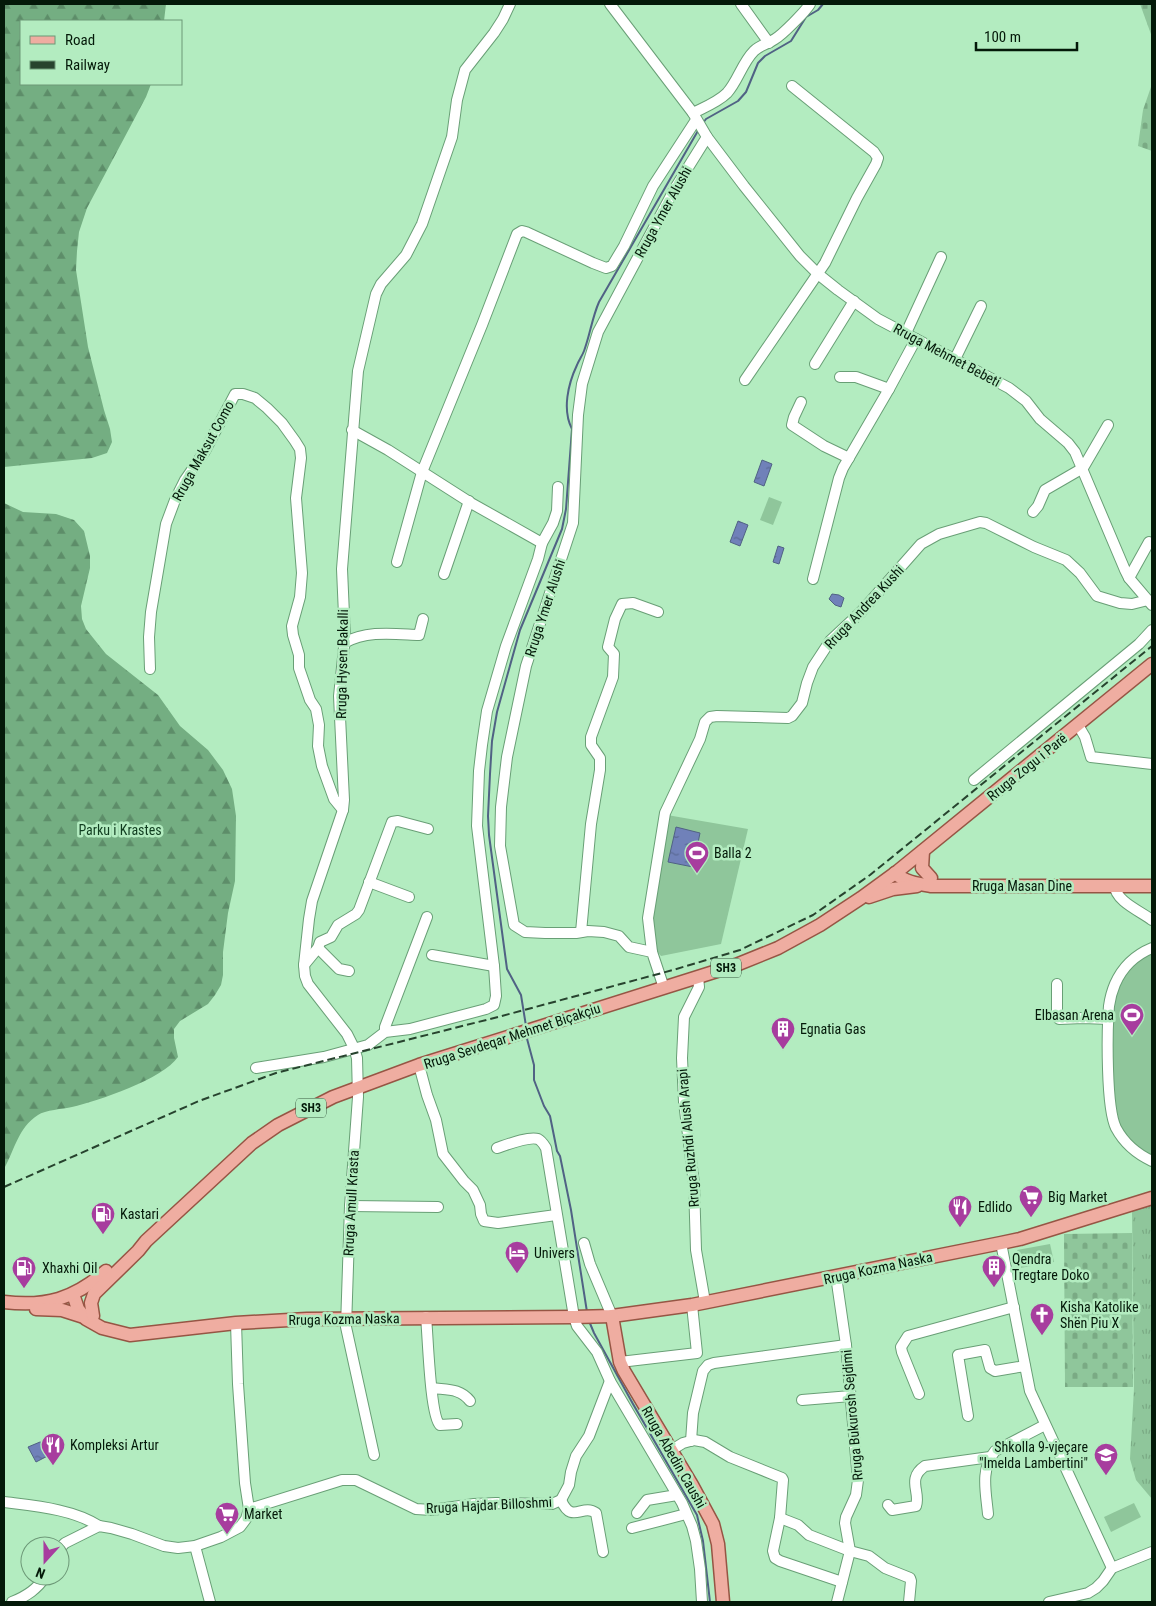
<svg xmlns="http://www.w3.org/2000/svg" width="1156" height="1606" viewBox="0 0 1156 1606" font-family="'Roboto Condensed',sans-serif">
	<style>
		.grass { fill: url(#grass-tufts) }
		.forest { fill: url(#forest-firs) }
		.cemetery { fill: url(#cemetery-stones) }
		.pitch { fill: #8fc69b }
		.water { fill: url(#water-ripples); stroke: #506284 }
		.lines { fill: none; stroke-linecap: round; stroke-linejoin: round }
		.stream { stroke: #506284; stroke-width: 2 }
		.minor-casing { stroke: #699f76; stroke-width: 12 }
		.major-casing { stroke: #965544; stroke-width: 15 }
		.minor { stroke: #fff; stroke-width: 10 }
		.major { stroke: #efada1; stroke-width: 12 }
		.rail { stroke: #27432e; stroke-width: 2; stroke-dasharray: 8 4; stroke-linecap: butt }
		.labels { text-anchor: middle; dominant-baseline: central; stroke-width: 5; stroke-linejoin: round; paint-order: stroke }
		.shield { fill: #b3ecc0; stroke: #385840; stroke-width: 1 }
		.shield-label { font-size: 12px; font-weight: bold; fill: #041909 }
		.street-label { font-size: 14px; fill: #041909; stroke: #b3ecc0 }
		.park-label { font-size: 14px; fill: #113d20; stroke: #b3ecc0 }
		.poi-label { font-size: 14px; fill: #041909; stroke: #b3ecc0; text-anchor: start }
	</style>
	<defs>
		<pattern id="grass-tufts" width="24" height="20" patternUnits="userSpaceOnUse" patternTransform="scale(1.25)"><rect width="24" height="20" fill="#8fc69b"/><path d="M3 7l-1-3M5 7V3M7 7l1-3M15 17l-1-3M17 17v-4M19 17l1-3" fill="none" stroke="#7aaa84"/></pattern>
		<pattern id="forest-firs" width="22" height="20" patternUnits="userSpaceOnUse" patternTransform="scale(1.25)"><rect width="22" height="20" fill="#74ae82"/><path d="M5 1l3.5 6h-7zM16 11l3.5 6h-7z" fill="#5d8d69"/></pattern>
		<pattern id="cemetery-stones" width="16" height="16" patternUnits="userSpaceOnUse" patternTransform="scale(1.25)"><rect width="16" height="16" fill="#8fc69b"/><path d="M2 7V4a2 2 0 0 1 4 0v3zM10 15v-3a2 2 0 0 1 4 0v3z" fill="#7aaa84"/></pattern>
		<pattern id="water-ripples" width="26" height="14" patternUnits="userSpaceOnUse" patternTransform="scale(1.25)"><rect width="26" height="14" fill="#7081b9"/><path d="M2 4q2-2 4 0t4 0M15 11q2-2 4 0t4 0" fill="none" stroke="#5a6995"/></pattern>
	</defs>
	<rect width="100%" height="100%" fill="#b3ecc0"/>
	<path class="grass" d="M1152 1205V1499L1136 1480 1130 1459 1134 1388 1132 1211Z"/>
	<g class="forest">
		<path d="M4 4H166L164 21H21V84H151L146 97 87 208 79 232 77 251 76 270 88 347 104 410 110 429 112 442 107 453 92 458 4 467Z"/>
		<path d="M4 503 23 512 56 514 74 520 84 531 90 556V568L81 606 82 619 86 629 106 654 158 695 180 726 208 750 223 770 232 789 236 816 235 881 228 913 223 952V975L221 985 215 995 208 1004 180 1021 174 1029V1038L178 1057C163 1079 98 1101 72 1107 63 1109 45 1110 38 1115 18 1128 15 1149 4 1169Z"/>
	</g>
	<g class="cemetery">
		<path d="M1140 4H1152V37Z"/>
		<path d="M1152 84V151L1138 146 1143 110Z"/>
		<path d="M1132 1233 1133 1387H1065L1064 1234Z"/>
	</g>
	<g class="pitch">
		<path d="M769 497 782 502 773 525 760 520Z"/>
		<path d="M667 815 748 829 721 944 661 956 657 951 650 919Z"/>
		<path d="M1152 952V1158L1126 1138 1114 1113 1112 1056 1113 1004 1120 981 1135 963Z"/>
		<path d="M1050 1244 1054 1262 1020 1268 1017 1250Z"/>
		<path d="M1134 1503 1141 1517 1111 1532 1104 1517Z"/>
	</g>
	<g class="water">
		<path d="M762 460 772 464 764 486 754 482Z"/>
		<path d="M738 521 748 525 740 546 730 542Z"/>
		<path d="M778 546 784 548 779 564 773 562Z"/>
		<path d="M832 594 839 595 844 598 841 607 835 605 829 599Z"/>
		<path d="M676 827 700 833 693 867 668 862Z"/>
		<path d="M40 1442 54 1446 60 1443 63 1448 36 1462 28 1447Z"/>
	</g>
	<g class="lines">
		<g class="stream">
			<path d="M703 123 706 119 738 101 746 92 758 63 765 56 791 41 806 17 818 10 823 4"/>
			<path d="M526 1026 521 995 507 969 489 835 488 816 490 774 492 741 497 712 520 630 562 529 566 509 572 429C562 410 568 384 577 365 579 360 582 356 584 351 590 335 592 318 599 302L699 129"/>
			<path d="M526 1035 534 1065V1080L544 1106 550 1116 557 1151 560 1156 571 1210 587 1312"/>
			<path d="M589 1321 594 1333 633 1404 697 1515 703 1541 710 1602"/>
		</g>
		<defs>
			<g id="minor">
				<path d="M610 4 693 113 707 137 744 186 800 256 818 274 838 290 878 319 1009 388 1026 401 1040 419 1068 443 1075 452 1125 570 1129 578 1152 605"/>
				<path d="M741 4 769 43"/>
				<path d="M693 113C705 107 718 102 727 93 738 81 742 63 754 51 760 45 768 44 775 39 782 35 805 12 810 4"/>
				<path d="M906 333 941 257"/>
				<path d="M955 359 981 306"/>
				<path d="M815 364 854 301"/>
				<path d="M840 377H856L889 389"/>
				<path d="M745 380 825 263 857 198 876 164 878 158 874 152 792 86"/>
				<path d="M801 402 794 417 792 425 824 446 849 458"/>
				<path d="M352 430 388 450 471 503 542 543"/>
				<path d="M1033 512 1038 506 1045 490 1083 468 1108 425"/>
				<path d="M397 562 422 472 482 325 517 234 522 231 526 232 593 263 606 268 612 266 624 246 653 186 696 120"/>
				<path d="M444 574 469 501"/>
				<path d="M1129 578 1149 542"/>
				<path d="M813 579 839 478 843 468 889 389 916 339"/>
				<path d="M344 643C367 630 394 634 419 635L423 619"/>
				<path d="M150 669 149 637 151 612 166 524 175 500 185 480 205 451 235 394H243L255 398 267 408 282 423 295 441 300 449 301 458 296 498 302 573 300 597 292 626 293 635 299 655V668L310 700 316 709 319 725 318 746 322 766 334 799 343 810"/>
				<path d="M1078 725 1085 737 1091 757 1152 764"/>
				<path d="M974 780 1139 644 1152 630"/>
				<path d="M369 882 409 897"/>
				<path d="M1115 886C1115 901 1142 912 1152 920"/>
				<path d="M581 932 591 824 600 770V758L591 745V737L613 677 614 654 608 647 615 619 622 604 633 603 658 612"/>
				<path d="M318 948 339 969 349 971"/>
				<path d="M1152 948C1135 955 1122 968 1115 984 1112 991 1110 999 1109 1006 1107 1031 1106 1108 1116 1128 1124 1143 1137 1154 1152 1161"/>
				<path d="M652 952 648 918 665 813 700 739 705 722 710 717 717 716 788 718 792 716 802 703 807 683 813 667 830 641 861 612 921 544 939 534 980 522 986 523 1034 547 1066 560 1080 573 1097 596 1120 603 1132 604 1148 600"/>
				<path d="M432 955 494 966"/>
				<path d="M304 965 318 948 320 942 331 937 338 925 356 914 359 910 392 822 398 821 428 829"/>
				<path d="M698 977 699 987 684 1017 682 1058 684 1102 694 1184 696 1250 705 1302"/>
				<path d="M1057 984V1017L1059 1019 1083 1018 1109 1019"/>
				<path d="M664 988 652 952 629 947 619 936 604 932 588 931 576 933H545L525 932 514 925 500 846 501 807 507 757 526 666 573 523 578 415 582 384 598 332 674 190 707 137"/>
				<path d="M385 1032V1027L427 917"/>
				<path d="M419 1065 427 1095 436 1120 443 1154 464 1181 473 1190 480 1205 481 1214 484 1221 498 1223 556 1215"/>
				<path d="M256 1068 324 1057 368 1045 385 1032 410 1029 486 1009 494 1005 496 996 494 966 477 826 479 771 482 745 487 711 506 646 538 559 542 543 553 523 557 511 558 487"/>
				<path d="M497 1148C506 1145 529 1136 538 1139 542 1141 544 1145 546 1148L574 1317 577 1326 597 1352 610 1381 682 1503 692 1526 696 1541 700 1569 702 1602"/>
				<path d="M350 1206 438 1207"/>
				<path d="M584 1243 590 1264 612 1316"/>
				<path d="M1001 1243 1030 1391 1112 1568"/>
				<path d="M836 1276 846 1345 858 1480 856 1495 846 1517 845 1523 850 1551 837 1602"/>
				<path d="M426 1317C428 1336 430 1416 440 1425L457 1424"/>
				<path d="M236 1323 238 1384 245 1483 249 1509"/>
				<path d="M620 1362 697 1353 692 1305"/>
				<path d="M432 1388C447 1390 460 1388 470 1401"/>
				<path d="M919 1394 902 1352 901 1347 908 1336 1014 1307"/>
				<path d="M802 1400 851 1396"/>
				<path d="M968 1416 958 1355 985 1350 990 1368 995 1371 1025 1366"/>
				<path d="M691 1441 693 1413 703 1371 708 1365 714 1363 846 1345"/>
				<path d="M670 1451 683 1443 694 1440 705 1442 730 1457 782 1478 783 1480 780 1518 773 1551 775 1558 780 1561 842 1582"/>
				<path d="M374 1455 346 1327 350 1206 358 1097 357 1058 354 1048 347 1034 308 984 305 976 304 965 309 919 312 901 343 810 344 800 339 696 345 638 342 569 358 371 376 294 381 284 406 255 422 224 452 137 457 100 465 70 494 33 503 19 510 4"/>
				<path d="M561 1500C572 1525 582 1503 596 1513L603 1552"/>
				<path d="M4 1502C35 1506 73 1509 99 1526"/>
				<path d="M888 1505 892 1510 916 1506C921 1492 906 1479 925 1466L990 1457"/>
				<path d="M637 1513 647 1500 677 1495"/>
				<path d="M988 1514C986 1492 980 1469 995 1451L1045 1425"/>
				<path d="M780 1518 798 1525 809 1535 850 1551 869 1556 885 1568 910 1578 911 1581 909 1602"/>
				<path d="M632 1528 686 1514"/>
				<path d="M195 1546 210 1602"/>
				<path d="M60 1548 65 1543 99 1526 111 1528 132 1534 164 1546 178 1548 195 1546 221 1537 240 1527 246 1519 249 1509 342 1480H356L416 1509 432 1510 474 1504 496 1503 552 1504 561 1500 569 1485 571 1472 576 1456 589 1436 610 1381"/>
				<path d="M12 1602C27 1596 37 1589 46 1576"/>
				<path d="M1049 1602 1088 1593 1096 1588 1103 1581 1112 1568 1152 1552"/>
			</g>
			<g id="major">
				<path d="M923 851 922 868 931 878"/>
				<path d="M895 873C904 882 919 884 931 886H1152"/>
				<path d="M869 897 893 889 917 886"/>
				<path d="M73 1294 78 1309 86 1319 102 1328 130 1335 236 1323 307 1319 574 1317 612 1316 692 1305 1001 1243 1020 1239 1152 1198"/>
				<path d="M4 1302C46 1307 74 1299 106 1271"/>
				<path d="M36 1309 62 1310 84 1317"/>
				<path d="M93 1316 91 1303 94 1294 138 1251 146 1241 252 1143 278 1125 333 1097 419 1065 736 965 778 948 820 925 861 898 898 871 1152 664"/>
				<path d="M612 1316 620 1362 624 1371 692 1485 713 1524 718 1544 723 1602"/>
			</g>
		</defs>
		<use href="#minor" class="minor-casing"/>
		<use href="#major" class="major-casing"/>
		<use href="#minor" class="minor"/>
		<use href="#major" class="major"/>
		<path class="rail" d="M4 1187 199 1101 276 1073 498 1017 673 970 740 950 813 915 870 875 1152 646"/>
	</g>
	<defs>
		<symbol id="stadium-pin" viewBox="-11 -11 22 30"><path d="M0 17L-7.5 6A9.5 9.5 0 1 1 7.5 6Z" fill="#a73d9e" stroke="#b3ecc0"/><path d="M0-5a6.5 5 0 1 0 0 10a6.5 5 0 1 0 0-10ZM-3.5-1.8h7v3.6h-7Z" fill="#fff"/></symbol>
		<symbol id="building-pin" viewBox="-11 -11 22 30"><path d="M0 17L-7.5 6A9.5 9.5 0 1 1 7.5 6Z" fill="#a73d9e" stroke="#b3ecc0"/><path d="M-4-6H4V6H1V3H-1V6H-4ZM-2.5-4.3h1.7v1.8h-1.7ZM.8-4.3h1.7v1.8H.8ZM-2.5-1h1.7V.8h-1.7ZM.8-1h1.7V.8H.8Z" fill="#fff"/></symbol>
		<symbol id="supermarket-pin" viewBox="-11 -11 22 30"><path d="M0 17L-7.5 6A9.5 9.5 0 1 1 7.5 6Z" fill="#a73d9e" stroke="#b3ecc0"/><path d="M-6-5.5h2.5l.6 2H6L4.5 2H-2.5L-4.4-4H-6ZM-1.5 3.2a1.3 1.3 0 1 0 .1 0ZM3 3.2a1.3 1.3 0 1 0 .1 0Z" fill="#fff"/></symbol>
		<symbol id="restaurant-pin" viewBox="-11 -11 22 30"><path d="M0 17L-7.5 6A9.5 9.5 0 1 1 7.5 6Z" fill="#a73d9e" stroke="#b3ecc0"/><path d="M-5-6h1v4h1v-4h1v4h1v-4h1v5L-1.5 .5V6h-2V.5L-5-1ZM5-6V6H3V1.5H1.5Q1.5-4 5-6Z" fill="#fff"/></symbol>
		<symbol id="fuel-pin" viewBox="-11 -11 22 30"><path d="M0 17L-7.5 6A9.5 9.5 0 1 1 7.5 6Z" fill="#a73d9e" stroke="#b3ecc0"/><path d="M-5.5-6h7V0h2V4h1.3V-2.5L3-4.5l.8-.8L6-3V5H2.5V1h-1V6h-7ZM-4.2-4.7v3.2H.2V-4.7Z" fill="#fff"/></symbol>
		<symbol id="hotel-pin" viewBox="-11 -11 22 30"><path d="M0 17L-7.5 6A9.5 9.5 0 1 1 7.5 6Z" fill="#a73d9e" stroke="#b3ecc0"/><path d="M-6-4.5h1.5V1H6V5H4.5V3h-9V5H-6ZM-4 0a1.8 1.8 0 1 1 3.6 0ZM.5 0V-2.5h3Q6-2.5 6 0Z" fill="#fff"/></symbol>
		<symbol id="church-pin" viewBox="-11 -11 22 30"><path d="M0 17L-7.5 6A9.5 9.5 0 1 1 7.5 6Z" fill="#a73d9e" stroke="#b3ecc0"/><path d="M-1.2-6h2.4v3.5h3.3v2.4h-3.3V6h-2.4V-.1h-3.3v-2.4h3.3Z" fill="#fff"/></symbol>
		<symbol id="school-pin" viewBox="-11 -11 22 30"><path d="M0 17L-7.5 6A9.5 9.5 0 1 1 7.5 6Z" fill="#a73d9e" stroke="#b3ecc0"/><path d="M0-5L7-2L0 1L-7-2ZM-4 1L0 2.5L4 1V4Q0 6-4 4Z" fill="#fff"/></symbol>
	</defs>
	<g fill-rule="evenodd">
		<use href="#stadium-pin" x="683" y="839" width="28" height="38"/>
		<use href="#stadium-pin" x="1118" y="1001" width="28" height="38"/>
		<use href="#building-pin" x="769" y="1015" width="28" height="38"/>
		<use href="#supermarket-pin" x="1017" y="1183" width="28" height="38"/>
		<use href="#restaurant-pin" x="946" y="1193" width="28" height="38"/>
		<use href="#fuel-pin" x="89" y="1200" width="28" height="38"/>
		<use href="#hotel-pin" x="503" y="1239" width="28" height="38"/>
		<use href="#building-pin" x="980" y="1253" width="28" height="38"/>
		<use href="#fuel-pin" x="10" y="1254" width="28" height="38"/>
		<use href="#church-pin" x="1028" y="1301" width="28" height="38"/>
		<use href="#restaurant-pin" x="39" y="1431" width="28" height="38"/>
		<use href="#school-pin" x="1092" y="1441" width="28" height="38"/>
		<use href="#supermarket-pin" x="213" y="1500" width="28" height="38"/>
	</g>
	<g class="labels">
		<g class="shield">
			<rect x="711" y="958.5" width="30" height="19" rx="4"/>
			<rect x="296" y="1098.5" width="30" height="19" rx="4"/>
		</g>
		<g class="shield-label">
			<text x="726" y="968">SH3</text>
			<text x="311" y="1108">SH3</text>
		</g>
		<g class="street-label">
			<text transform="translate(663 212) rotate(-61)">Rruga Ymer Alushi</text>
			<text transform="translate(947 355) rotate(28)">Rruga Mehmet Bebeti</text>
			<text transform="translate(203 451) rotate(-61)">Rruga Maksut Como</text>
			<text transform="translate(864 607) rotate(-47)">Rruga Andrea Kushi</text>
			<text transform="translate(545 608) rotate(-72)">Rruga Ymer Alushi</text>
			<text transform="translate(342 664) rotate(-89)">Rruga Hysen Bakalli</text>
			<text transform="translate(1027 767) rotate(-39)">Rruga Zogu i Parë</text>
			<text x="1022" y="886">Rruga Masan Dine</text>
			<text transform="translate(512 1036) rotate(-18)">Rruga Sevdeqar Mehmet Biçakçiu</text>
			<text transform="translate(688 1138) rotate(-95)">Rruga Ruzhdi Alush Arapi</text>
			<text transform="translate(351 1203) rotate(-87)">Rruga Amull Krasta</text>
			<text transform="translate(878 1268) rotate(-12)">Rruga Kozma Naska</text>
			<text transform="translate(344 1319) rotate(-1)">Rruga Kozma Naska</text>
			<text transform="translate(852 1415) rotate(-95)">Rruga Bukurosh Sejdimi</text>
			<text transform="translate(674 1457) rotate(60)">Rruga Abedin Caushi</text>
			<text transform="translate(489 1505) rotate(-3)">Rruga Hajdar Billoshmi</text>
		</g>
		<g class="park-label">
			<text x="120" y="830">Parku i Krastes</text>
		</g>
		<g class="poi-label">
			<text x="714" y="853">Balla 2</text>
			<text x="1114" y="1015" text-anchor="end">Elbasan Arena</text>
			<text x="800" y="1029">Egnatia Gas</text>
			<text x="1048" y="1197">Big Market</text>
			<text x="978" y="1207">Edlido</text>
			<text x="120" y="1214">Kastari</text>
			<text x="534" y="1253">Univers</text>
			<text x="1012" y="1259">Qendra<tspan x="1012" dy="16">Tregtare Doko</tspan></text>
			<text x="42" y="1268">Xhaxhi Oil</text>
			<text x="1060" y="1307">Kisha Katolike<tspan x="1060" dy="16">Shën Piu X</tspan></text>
			<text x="70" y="1445">Kompleksi Artur</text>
			<text x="1088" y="1447" text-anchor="end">Shkolla 9-vjeçare<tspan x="1088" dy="16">"Imelda Lambertini"</tspan></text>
			<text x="244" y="1514">Market</text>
		</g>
	</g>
	<rect width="1156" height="1606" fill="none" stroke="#041909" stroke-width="10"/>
	<rect x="20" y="20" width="162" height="65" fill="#b3ecc0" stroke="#6d9877"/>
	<rect x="30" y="36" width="25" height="8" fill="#efada1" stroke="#6d9877"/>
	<text x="65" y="45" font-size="15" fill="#041909">Road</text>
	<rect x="30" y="61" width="25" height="8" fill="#27432e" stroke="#6d9877"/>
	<text x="65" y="70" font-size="15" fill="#041909">Railway</text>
	<g transform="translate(45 1561) rotate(201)"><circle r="24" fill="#b3ecc0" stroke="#6d9877"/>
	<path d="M0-4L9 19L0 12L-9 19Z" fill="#a73d9e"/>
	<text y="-8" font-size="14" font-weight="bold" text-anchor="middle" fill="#041909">N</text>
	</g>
	<path d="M976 42v8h101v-8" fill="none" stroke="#041909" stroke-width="2.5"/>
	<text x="984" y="42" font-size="15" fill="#041909" stroke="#b3ecc0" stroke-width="4" paint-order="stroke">100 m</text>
</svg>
